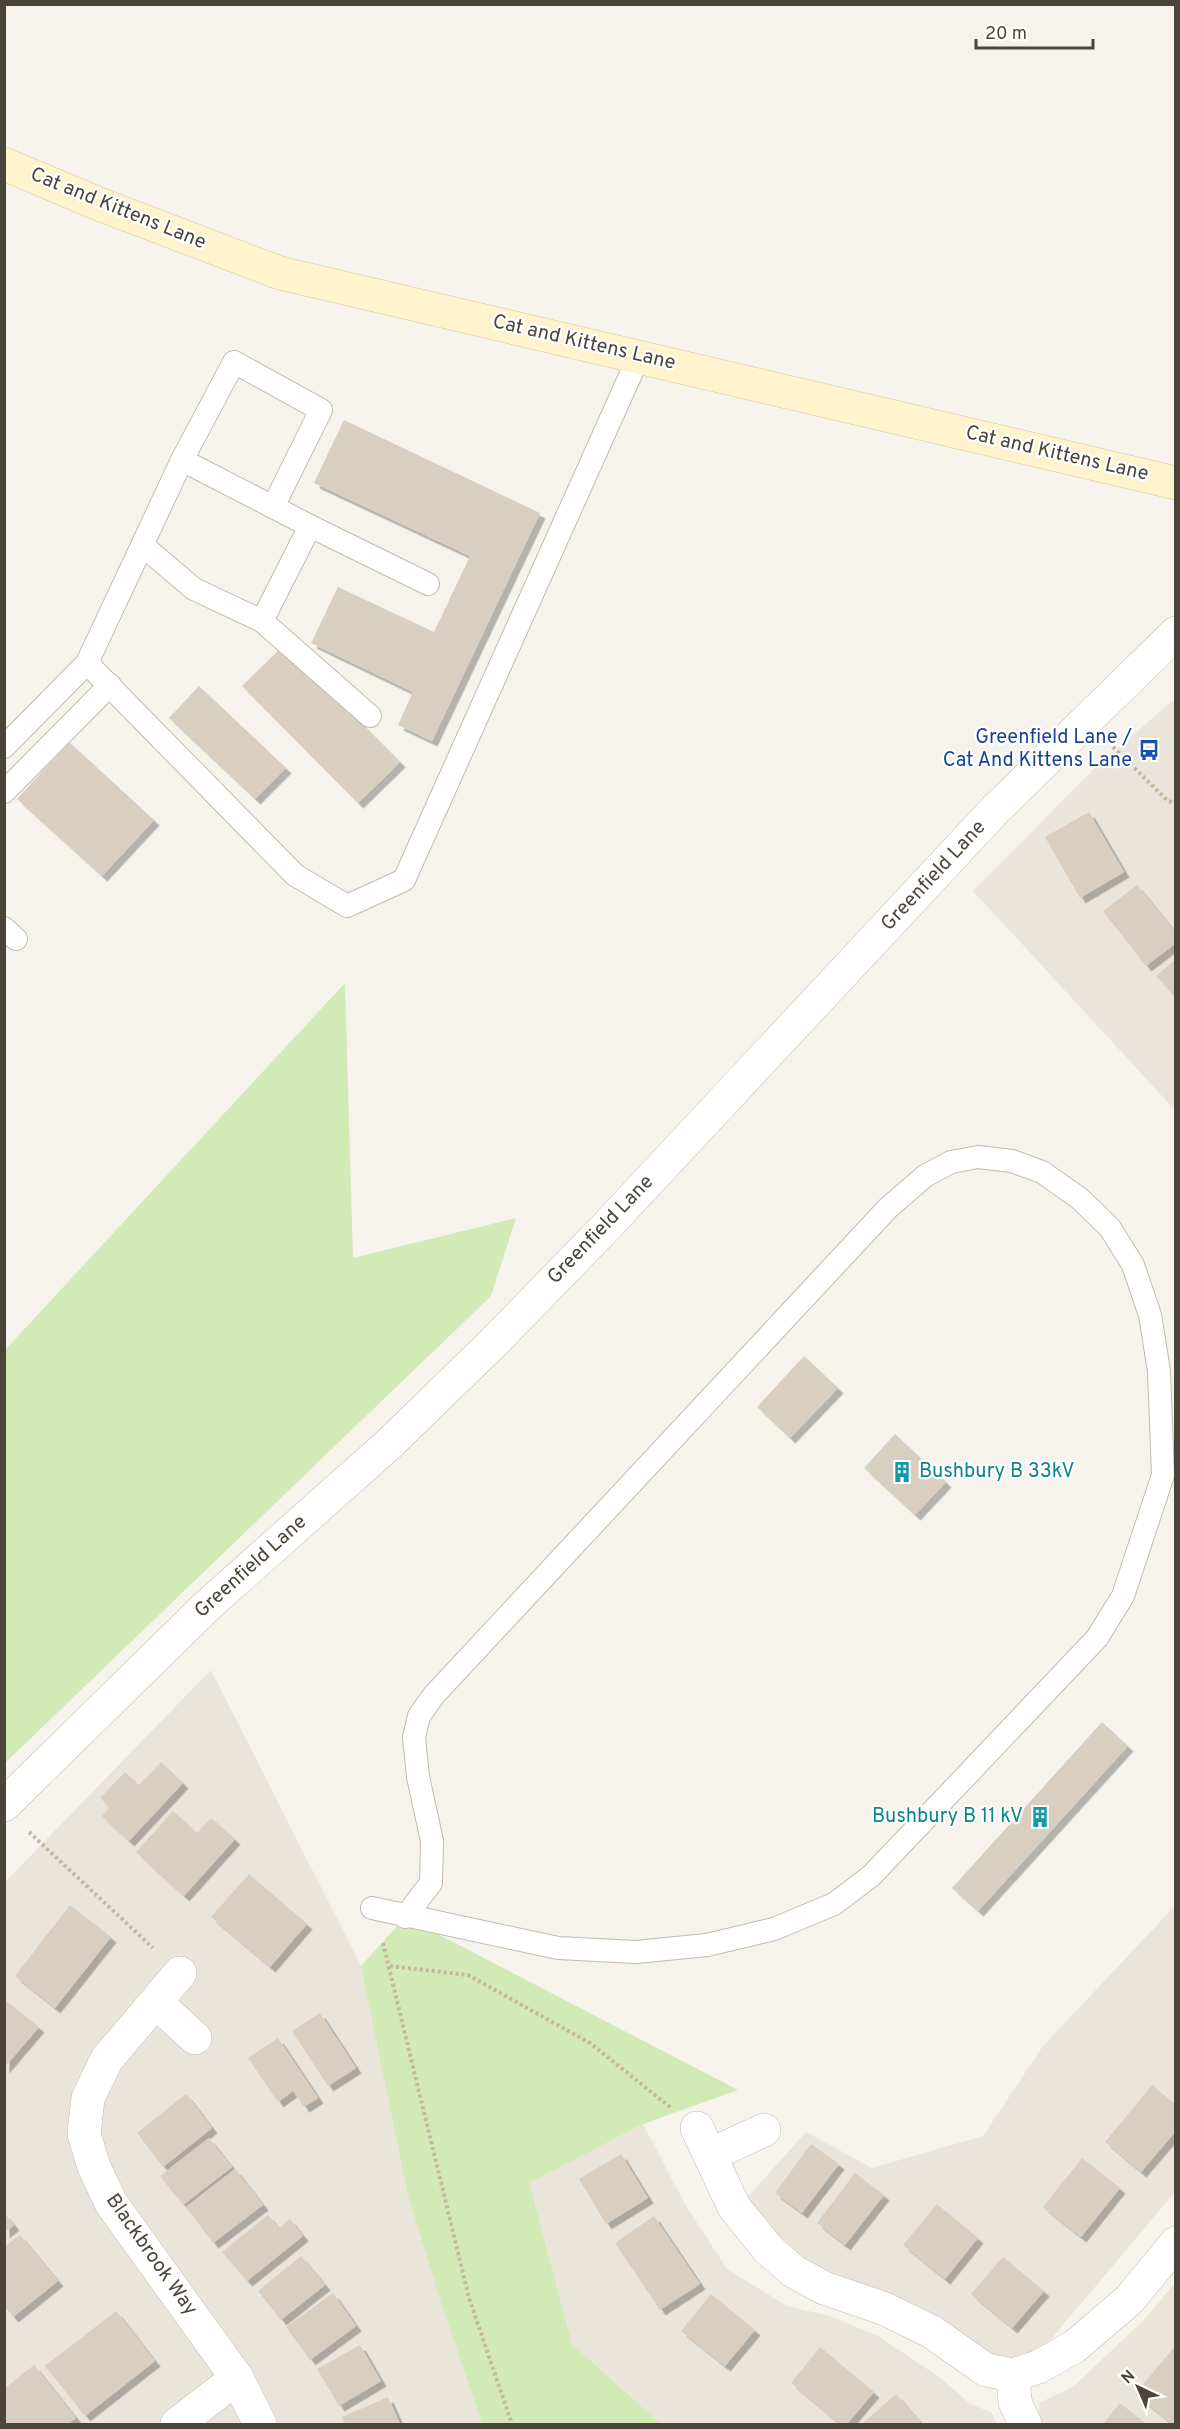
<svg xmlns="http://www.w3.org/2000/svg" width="1180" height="2429" viewBox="0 0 1180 2429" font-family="Overpass,sans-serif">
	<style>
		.residential { fill: #eae5da }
		.green { fill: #d2eab5 }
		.building { fill: #d8cfc1; filter: url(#shadow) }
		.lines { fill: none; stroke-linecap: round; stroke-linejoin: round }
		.lane-casing { stroke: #c2bbae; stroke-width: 24 }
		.street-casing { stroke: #c2bbae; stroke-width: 34 }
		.secondary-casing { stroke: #d6c79b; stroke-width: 34 }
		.path { stroke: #c4b79f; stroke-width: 4; stroke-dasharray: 3 3; stroke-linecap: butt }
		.lane { stroke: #fff; stroke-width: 22 }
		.street { stroke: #fff; stroke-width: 33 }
		.secondary { stroke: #fff3cd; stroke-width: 33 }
		.labels { text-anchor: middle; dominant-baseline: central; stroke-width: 4.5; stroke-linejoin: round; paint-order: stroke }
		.street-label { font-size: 20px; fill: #4b4439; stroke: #fff }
		.transit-label { font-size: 20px; fill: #164399; stroke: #fff; text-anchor: end }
		.culture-label { font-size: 20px; fill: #0d838f; stroke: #fff; text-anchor: start }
	</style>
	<defs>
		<filter id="shadow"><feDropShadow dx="5.5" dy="5.5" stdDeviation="0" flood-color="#0004"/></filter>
	</defs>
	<rect width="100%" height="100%" fill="#f6f3ec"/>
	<g class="residential">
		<path d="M1175 699V1110L973 891 1097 766Z"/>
		<path d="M211 1670 361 1966 443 2309 482 2424H5V1882Z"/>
		<path d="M1175 1906V2192L1036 2357 1010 2370 806 2268 744 2201 806 2132 872 2168 983 2136 1043 2046Z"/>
		<path d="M643 2124 686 2206 727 2269 787 2306 830 2316 878 2336 942 2379 970 2404 991 2412 997 2424H661L572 2344 528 2183Z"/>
		<path d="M1175 2283V2424H1039V2403L1074 2386 1144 2320Z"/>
	</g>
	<g class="green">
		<path d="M345 983 353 1258 516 1218 491 1296 5 1763V1350Z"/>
		<path d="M405 1917 738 2090 643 2124 529 2183 572 2344 661 2424H482L443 2309 408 2195 361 1966Z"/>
	</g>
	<g class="building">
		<path d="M344 420 540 513 432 741 398 725 413 692 311 643 338 587 434 632 470 556 314 483Z"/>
		<path d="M284 645 400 762 358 803 242 686Z"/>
		<path d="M199 686 286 768 255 799 169 718Z"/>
		<path d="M69 742 154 820 102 876 17 799Z"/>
		<path d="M1089 812 1124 872 1080 898 1045 837Z"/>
		<path d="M1137 885 1176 933V943L1146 966 1103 911Z"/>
		<path d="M1176 959V998L1156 976Z"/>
		<path d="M804 1356 838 1388 790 1438 757 1407Z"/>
		<path d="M895 1434 946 1482 915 1515 864 1468Z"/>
		<path d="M1102 1722 1128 1746 978 1911 952 1888Z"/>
		<path d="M161 1762 183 1783 129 1841 102 1816 110 1807 100 1798 125 1772 139 1785Z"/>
		<path d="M173 1811 197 1833 211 1818 235 1839 184 1896 136 1852Z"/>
		<path d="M249 1874 307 1924 270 1967 211 1917Z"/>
		<path d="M70 1905 111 1937 55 2008 15 1976Z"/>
		<path d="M4 1999 39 2027 4 2068Z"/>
		<path d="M320 2013 356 2068 328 2086 292 2031Z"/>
		<path d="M278 2038 318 2098 304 2107 293 2091 278 2102 248 2058Z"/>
		<path d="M1152 2085 1176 2105V2131L1141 2172 1105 2142Z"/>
		<path d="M186 2094 212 2128 163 2167 137 2133Z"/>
		<path d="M209 2138 232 2167 183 2205 160 2176Z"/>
		<path d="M811 2144 839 2164 802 2213 775 2193Z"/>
		<path d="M621 2154 648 2198 606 2224 579 2179Z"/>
		<path d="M1082 2158 1120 2188 1081 2237 1043 2207Z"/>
		<path d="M235 2169 263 2205 213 2243 186 2207Z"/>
		<path d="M855 2173 884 2195 845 2245 817 2223Z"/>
		<path d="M937 2204 978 2238 945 2279 903 2245Z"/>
		<path d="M4 2213 14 2225 4 2233Z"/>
		<path d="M268 2215 279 2228 290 2219 303 2236 247 2281 222 2252Z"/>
		<path d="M654 2216 700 2284 660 2310 615 2243Z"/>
		<path d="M20 2235 58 2281 13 2317 4 2306V2247Z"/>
		<path d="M301 2256 325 2285 281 2320 258 2291Z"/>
		<path d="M1003 2257 1044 2291 1012 2328 971 2294Z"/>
		<path d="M333 2293 356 2326 310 2360 286 2327Z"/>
		<path d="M711 2294 755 2330 725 2366 681 2331Z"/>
		<path d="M116 2311 155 2361 85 2416 45 2366Z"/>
		<path d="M360 2345 381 2381 339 2406 317 2369Z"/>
		<path d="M1176 2345V2419L1172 2424 1135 2394Z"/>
		<path d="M820 2347 874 2392 847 2424H840L791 2383Z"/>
		<path d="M34 2365 76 2418 68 2424H4V2389Z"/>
		<path d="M896 2394 920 2422 918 2424H862Z"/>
		<path d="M388 2397 400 2424H345L342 2417Z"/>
		<path d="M1120 2403 1146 2424H1103Z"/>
	</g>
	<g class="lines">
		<defs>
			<g id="lane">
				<path d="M182 460 234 362 321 410 273 507"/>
				<path d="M310 526 428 584"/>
				<path d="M142 545 194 589 262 621 310 526 182 460 87 663 295 875 347 906 404 880 639 356"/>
				<path d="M262 621 370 716"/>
				<path d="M4 747 87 663"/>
				<path d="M4 792 110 685"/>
				<path d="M4 928 16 939"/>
				<path d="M372 1908 558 1948 636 1952 707 1945 774 1929 834 1904 871 1876 1097 1638 1123 1596 1163 1475 1159 1371 1150 1315 1133 1265 1110 1228 1079 1198 1042 1172 1012 1161 978 1157 951 1162 925 1176 888 1208 434 1695 419 1716 414 1737 418 1777 432 1841 431 1883 405 1917"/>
			</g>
			<g id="street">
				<path d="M4 1805 208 1605 389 1444 494 1342 604 1229 995 810 1176 633"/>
				<path d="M180 1973 107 2059 88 2098 84 2134 94 2167 111 2203 237 2378 260 2424"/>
				<path d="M156 2002 195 2038"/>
				<path d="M697 2128 734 2207 768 2249 793 2271 824 2288 885 2309 932 2332 986 2370 1013 2375 1038 2367 1074 2347 1129 2300 1176 2243"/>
				<path d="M710 2155 764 2130"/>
				<path d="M1013 2375 1015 2402 1025 2424"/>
				<path d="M177 2424 237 2378"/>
			</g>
			<path id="secondary" d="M4 164 99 204 280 273 1176 483"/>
		</defs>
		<use href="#lane" class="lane-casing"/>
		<use href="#street" class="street-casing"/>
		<use href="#secondary" class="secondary-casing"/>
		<g class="path">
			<path d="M1113 747 1168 801 1176 803"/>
			<path d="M29 1832 153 1948"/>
			<path d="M383 1943 469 2298 512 2424"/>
			<path d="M390 1966 468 1975 590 2043 670 2107"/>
		</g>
		<use href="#lane" class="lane"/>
		<use href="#street" class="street"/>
		<use href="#secondary" class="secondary"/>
	</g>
	<defs>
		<symbol id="bus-bare" viewBox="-9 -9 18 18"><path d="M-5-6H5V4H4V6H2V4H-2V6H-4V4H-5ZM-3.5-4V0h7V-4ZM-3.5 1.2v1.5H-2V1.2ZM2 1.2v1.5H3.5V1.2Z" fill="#1a4fb4" stroke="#fff" stroke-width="2.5" paint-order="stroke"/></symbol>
		<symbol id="building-bare" viewBox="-9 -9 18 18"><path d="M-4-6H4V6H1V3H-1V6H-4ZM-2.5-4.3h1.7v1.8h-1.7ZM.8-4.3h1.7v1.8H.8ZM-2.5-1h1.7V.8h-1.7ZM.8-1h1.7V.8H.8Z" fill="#0f9aa8" stroke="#fff" stroke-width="2.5" paint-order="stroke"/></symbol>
	</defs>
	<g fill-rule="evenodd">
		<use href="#bus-bare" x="1134" y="735" width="30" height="30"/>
		<use href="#building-bare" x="887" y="1457" width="30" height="30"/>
		<use href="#building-bare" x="1025" y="1802" width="30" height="30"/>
	</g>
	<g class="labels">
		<g class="street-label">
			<text transform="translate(118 209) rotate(22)">Cat and Kittens Lane</text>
			<text transform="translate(584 343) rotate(13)">Cat and Kittens Lane</text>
			<text transform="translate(1057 454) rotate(13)">Cat and Kittens Lane</text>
			<text transform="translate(934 876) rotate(-47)">Greenfield Lane</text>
			<text transform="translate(601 1230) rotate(-46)">Greenfield Lane</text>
			<text transform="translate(251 1567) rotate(-42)">Greenfield Lane</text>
			<text transform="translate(151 2255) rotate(55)">Blackbrook Way</text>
		</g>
		<g class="transit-label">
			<text x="1132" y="738">Greenfield Lane /<tspan x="1132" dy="23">Cat And Kittens Lane</tspan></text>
		</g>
		<g class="culture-label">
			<text x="919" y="1472">Bushbury B 33kV</text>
			<text x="1023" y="1817" text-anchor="end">Bushbury B 11 kV</text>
		</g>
	</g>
	<rect width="1180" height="2429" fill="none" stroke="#4b4439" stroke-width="12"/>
	<g transform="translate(1138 2387) rotate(316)" stroke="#ffffff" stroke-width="4.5" paint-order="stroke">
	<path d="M0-4.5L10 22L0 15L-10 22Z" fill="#4b4439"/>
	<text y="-9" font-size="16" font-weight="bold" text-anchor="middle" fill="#4b4439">N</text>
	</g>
	<path d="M976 39v9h117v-9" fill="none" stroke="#4b4439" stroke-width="3"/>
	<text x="985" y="39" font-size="18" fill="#4b4439" stroke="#ffffff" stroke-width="4.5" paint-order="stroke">20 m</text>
</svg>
